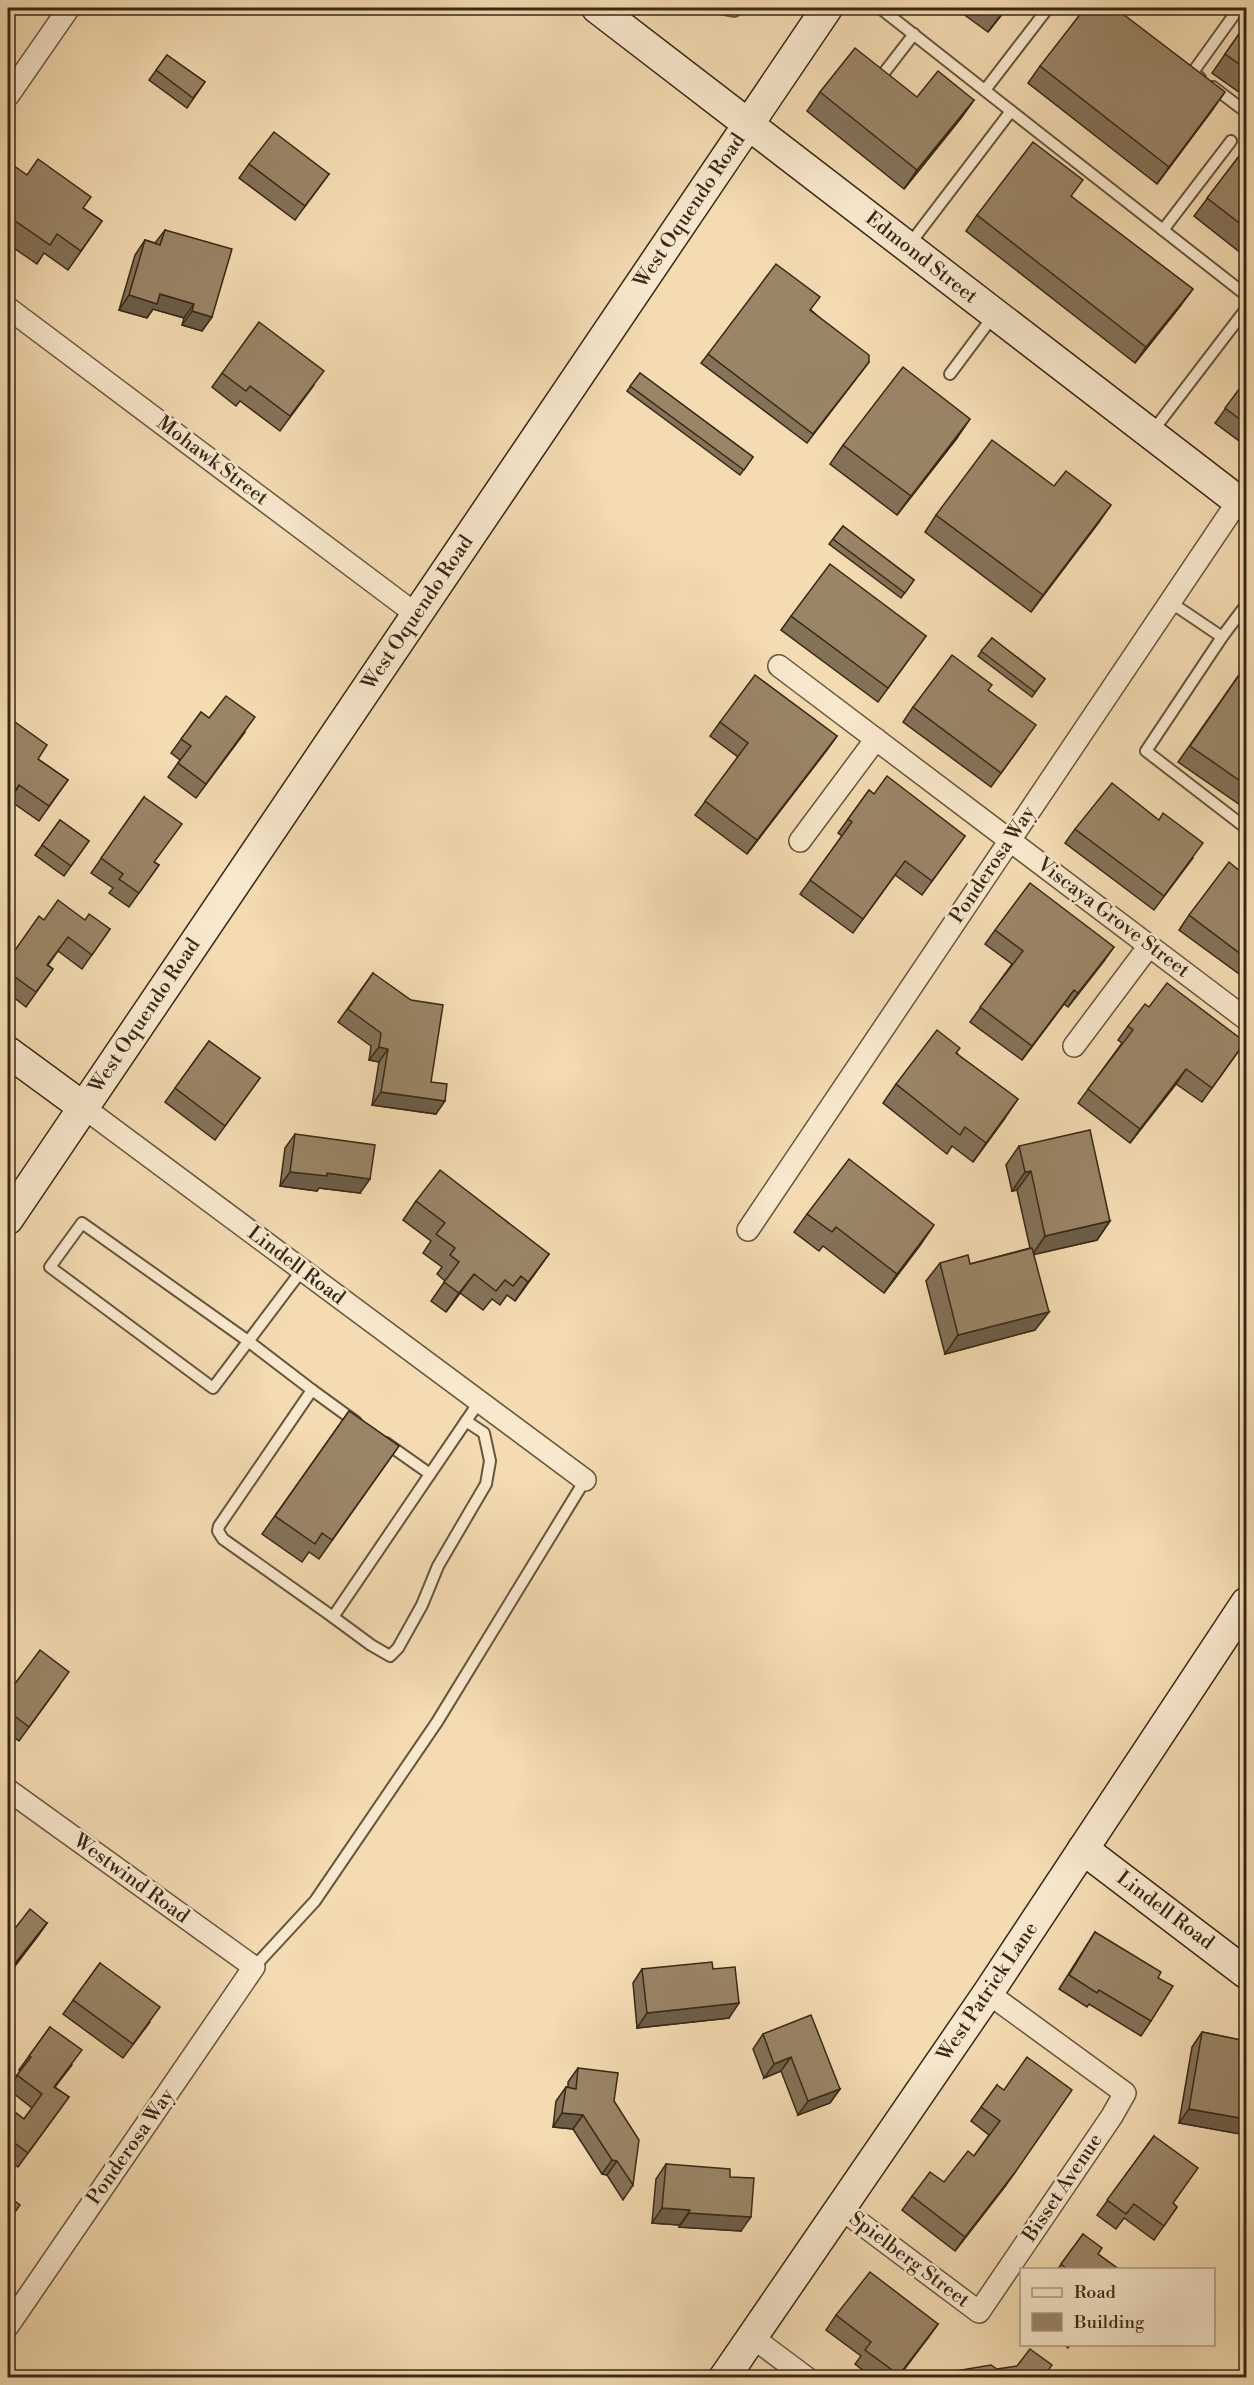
<svg xmlns="http://www.w3.org/2000/svg" width="1254" height="2385" viewBox="0 0 1254 2385" font-family="'Libre Bodoni',serif">
	<style>
		.lines { fill: none; stroke-linecap: round; stroke-linejoin: round }
		.lane-casing { stroke: #67553c; stroke-width: 14 }
		.street-casing { stroke: #67553c; stroke-width: 24 }
		.secondary-casing { stroke: #382815; stroke-width: 33 }
		.lane { stroke: #f8e8cd; stroke-width: 10 }
		.street { stroke: #f8e8cd; stroke-width: 21 }
		.secondary { stroke: #f8e8cd; stroke-width: 30 }
		.wall { fill: #847259; stroke: #382815; stroke-width: 1.5 }
		.shaded-wall { fill: #6c5d48; stroke: #382815; stroke-width: 1.5 }
		.building { fill: #9a8567; stroke: #382815; stroke-width: 1.5 }
		.labels { text-anchor: middle; dominant-baseline: central; stroke-width: 5; stroke-linejoin: round; paint-order: stroke }
		.street-label { font-size: 20px; fill: #382815; stroke: #f8e8cd }
	</style>
	<rect width="100%" height="100%" fill="#f4dbb2"/>
	<filter id="stains"><feTurbulence type="fractalNoise" baseFrequency=".00333" numOctaves="4"/><feColorMatrix values="0 0 0 0 .2 0 0 0 0 .09 0 0 0 0 .02 0 0 0 .5 -.17"/></filter>
	<radialGradient id="worn" r=".72"><stop offset=".6" stop-color="#630" stop-opacity="0"/><stop offset="1" stop-color="#630" stop-opacity=".3"/></radialGradient>
	<g class="lines">
		<defs>
			<g id="lane">
				<path d="M719 8 734 11 740 8"/>
				<path d="M880 8 1011 111"/>
				<path d="M880 78 914 34"/>
				<path d="M1200 78 1193 72 1239 8"/>
				<path d="M1213 87 1246 112"/>
				<path d="M985 90 1048 8"/>
				<path d="M1163 230 1231 141"/>
				<path d="M909 245 1011 111 1246 295"/>
				<path d="M950 374 994 315"/>
				<path d="M1152 432 1246 309"/>
				<path d="M1170 602 1222 637 1146 751 1246 828"/>
				<path d="M1222 637 1246 605"/>
				<path d="M302 1270 213 1388 50 1267 82 1223 248 1341 312 1390"/>
				<path d="M356 1422 312 1390 219 1526 218 1531 223 1539 333 1617 479 1402"/>
				<path d="M386 1443 430 1474"/>
				<path d="M333 1617 371 1645 390 1656 398 1648 422 1605 438 1566 486 1484 490 1461 484 1433 466 1421"/>
				<path d="M254 1967 315 1901 437 1722 585 1480"/>
			</g>
			<g id="street">
				<path d="M8 96 69 8"/>
				<path d="M8 308 417 615"/>
				<path d="M779 666 1246 1019"/>
				<path d="M800 841 876 739"/>
				<path d="M1074 1046 1149 946"/>
				<path d="M83 1107 585 1480"/>
				<path d="M748 1230 1238 501"/>
				<path d="M8 1790 254 1967 8 2326"/>
				<path d="M840 2208 979 2312 1112 2116 1125 2093 988 1993"/>
				<path d="M752 2337 807 2378"/>
			</g>
			<g id="secondary">
				<path d="M597 8 1246 507"/>
				<path d="M8 1052 83 1107"/>
				<path d="M8 1219 827 8"/>
				<path d="M1083 1849 1246 1973"/>
				<path d="M724 2378 988 1993 1246 1603"/>
			</g>
		</defs>
		<use href="#lane" class="lane-casing"/>
		<use href="#street" class="street-casing"/>
		<use href="#secondary" class="secondary-casing"/>
		<use href="#lane" class="lane"/>
		<use href="#street" class="street"/>
		<use href="#secondary" class="secondary"/>
	</g>
	<g class="wall">
		<path d="M955 8H1007L988 32Z"/>
		<path d="M1246 24V97L1212 73Z"/>
		<path d="M167 55 205 82 187 108 149 80Z"/>
		<path d="M1040 66 1213 109 1157 184 1028 83Z"/>
		<path d="M820 92 917 97 974 100 961 118 904 189 807 111Z"/>
		<path d="M1246 147V257L1194 216Z"/>
		<path d="M249 164 329 174 295 220 239 178Z"/>
		<path d="M8 166 27 175 83 208 102 221 68 270 44 253 37 264 8 244Z"/>
		<path d="M1072 197 1181 305 1135 363 966 231 977 215Z"/>
		<path d="M165 230 212 317 202 331 182 325 184 318 153 309 147 318 119 310 135 255 145 240 155 243Z"/>
		<path d="M811 310 869 362 807 443 701 363 708 354Z"/>
		<path d="M222 373 314 385 280 431 240 401 236 406 212 387Z"/>
		<path d="M640 373 753 457 740 475 627 391Z"/>
		<path d="M1246 380V446L1215 423Z"/>
		<path d="M957 438 897 515 830 464 843 445Z"/>
		<path d="M936 515 1099 522 1031 612 925 532Z"/>
		<path d="M843 526 914 580 901 598 829 544Z"/>
		<path d="M791 616 926 636 878 702 781 630Z"/>
		<path d="M992 638 1045 679 1032 697 978 656Z"/>
		<path d="M1246 665V809L1178 762Z"/>
		<path d="M988 690 1026 739 991 787 903 722 913 707Z"/>
		<path d="M201 712 209 718 245 732 196 798 168 777 180 760 171 753Z"/>
		<path d="M720 722 837 736 747 854 695 815 738 757 710 736Z"/>
		<path d="M38 759 68 780 39 821 9 800Z"/>
		<path d="M869 790 874 794 965 836 922 895 895 875 853 933 800 894 842 836 838 833Z"/>
		<path d="M144 797 154 862 159 865 129 907 109 893 113 888 91 873Z"/>
		<path d="M60 820 89 841 64 876 35 855Z"/>
		<path d="M1075 829 1193 858 1154 910 1065 843Z"/>
		<path d="M1246 876V979L1179 930 1189 915Z"/>
		<path d="M44 920H85L110 929 82 969 58 951 48 965 53 969 26 1007 8 993V960Z"/>
		<path d="M995 930 1104 961 1068 1007 1064 1004 1022 1060 970 1022 1012 964 985 944Z"/>
		<path d="M373 973 431 1082 436 1114 372 1105 379 1062 369 1060 371 1046 338 1022Z"/>
		<path d="M1149 1007 1245 1042 1202 1102 1176 1084 1130 1143 1078 1103 1122 1043 1118 1040 1128 1026Z"/>
		<path d="M209 1041 260 1078 215 1140 165 1102Z"/>
		<path d="M957 1053 1005 1118 973 1162 952 1146 947 1154 883 1103 896 1084Z"/>
		<path d="M295 1134 360 1193 319 1188 317 1191 280 1186 285 1148Z"/>
		<path d="M1019 1146 1110 1221 1097 1240 1034 1254 1035 1330 945 1354 926 1281 940 1263 970 1264 1030 1248 1017 1190 1012 1191 1006 1165Z"/>
		<path d="M416 1201 549 1254 515 1301 507 1295 500 1305 492 1299 483 1310 460 1293 446 1312 431 1301 445 1281 437 1274 442 1267 423 1253 431 1241 403 1220Z"/>
		<path d="M807 1214 921 1244 884 1293 823 1246 819 1251 794 1232Z"/>
		<path d="M349 1411 399 1446 319 1559 309 1552 302 1562 262 1534Z"/>
		<path d="M59 1686 19 1741 8 1733V1693Z"/>
		<path d="M47 1923 37 1937 8 1975V1927L13 1931Z"/>
		<path d="M1095 1932 1151 2021 1141 2036 1089 2004 1087 2007 1059 1989Z"/>
		<path d="M100 1963 150 2022 123 2058 63 2014Z"/>
		<path d="M642 1969H713L729 2018 637 2028 633 1983Z"/>
		<path d="M50 2027 72 2065 55 2087 69 2097 18 2167 8 2160V2107L24 2119 32 2108 8 2089 20 2071 19 2070Z"/>
		<path d="M1202 2032 1246 2041V2124L1240 2134 1179 2123 1192 2047Z"/>
		<path d="M763 2034 840 2089 830 2103 798 2115 781 2071 764 2078 753 2049Z"/>
		<path d="M578 2068 614 2101 633 2185 623 2200 607 2175 602 2174 573 2129 553 2127 556 2101 566 2087H568V2082Z"/>
		<path d="M997 2085 1006 2185 955 2251 902 2210 912 2196 944 2182 974 2156 989 2135 971 2121Z"/>
		<path d="M1154 2136 1173 2203 1177 2207 1154 2240 1124 2218 1116 2229 1097 2215Z"/>
		<path d="M666 2164 730 2177 741 2231 679 2227 680 2225 652 2223 656 2179Z"/>
		<path d="M1083 2234 1098 2254 1120 2270H1057Z"/>
		<path d="M836 2315 938 2324 898 2378H873L855 2364 861 2356 826 2330Z"/>
		<path d="M1063 2344H1071L1068 2348Z"/>
	</g>
	<g class="shaded-wall">
		<path d="M1006 8H1007L988 32Z"/>
		<path d="M1225 92 1213 109 1157 184 1169 167Z"/>
		<path d="M974 100 961 118 904 189 917 170Z"/>
		<path d="M1193 289 1181 305 1135 363 1146 347Z"/>
		<path d="M160 294 194 304 184 318 153 309 147 318 119 310 129 295Z"/>
		<path d="M192 311 212 317 202 331 182 325Z"/>
		<path d="M970 419 957 438 897 515 911 496Z"/>
		<path d="M1111 505 1099 522 1031 612 1043 595Z"/>
		<path d="M837 736 827 750 747 854 757 840Z"/>
		<path d="M1114 947 1104 961 1068 1007 1078 993Z"/>
		<path d="M1074 990 1064 1004 1022 1060 1032 1046Z"/>
		<path d="M379 1047 388 1049 379 1062 369 1060Z"/>
		<path d="M1186 1069 1176 1084 1130 1143 1140 1129Z"/>
		<path d="M381 1092 445 1101 436 1114 372 1105Z"/>
		<path d="M1018 1099 1005 1118 973 1162 986 1143Z"/>
		<path d="M1031 1171 1017 1190 1012 1191 1025 1172Z"/>
		<path d="M290 1172 327 1173 370 1179 360 1193 319 1188 317 1191 280 1186Z"/>
		<path d="M1110 1221 1097 1240 1032 1255 1045 1236Z"/>
		<path d="M934 1225 921 1244 884 1293 897 1274Z"/>
		<path d="M549 1254 536 1272 515 1301 528 1282Z"/>
		<path d="M474 1274 446 1312 459 1293Z"/>
		<path d="M1049 1312 1035 1330 945 1354 958 1335Z"/>
		<path d="M47 1923 37 1937 8 1975 13 1966Z"/>
		<path d="M739 2003 729 2018 637 2028 647 2013Z"/>
		<path d="M791 2057 781 2071 764 2078 774 2064Z"/>
		<path d="M840 2089 830 2103 798 2115 808 2101Z"/>
		<path d="M1189 2109 1246 2119V2124L1240 2134 1179 2123Z"/>
		<path d="M562 2113 583 2115 573 2129 553 2127Z"/>
		<path d="M612 2160 617 2161 607 2175 602 2174Z"/>
		<path d="M1016 2171 1006 2185 955 2251 965 2237Z"/>
		<path d="M662 2208 690 2210 680 2225 652 2223Z"/>
		<path d="M689 2213 751 2217 741 2231 679 2227Z"/>
		<path d="M938 2324 928 2338 897 2378 899 2375Z"/>
	</g>
	<g class="building">
		<path d="M993 8H1006L1001 14Z"/>
		<path d="M1085 8H1115L1225 92 1169 167 1040 66Z"/>
		<path d="M1246 24V69L1225 54Z"/>
		<path d="M855 48 917 97 938 71 974 100 917 170 820 92Z"/>
		<path d="M167 55 205 82 193 98 156 70Z"/>
		<path d="M274 132 329 174 305 206 249 164Z"/>
		<path d="M1033 142 1083 180 1071 196 1193 289 1146 347 977 215Z"/>
		<path d="M1246 147V228L1207 198Z"/>
		<path d="M38 159 91 197 83 208 102 221 81 251 57 234 50 245 8 216V166L10 163 27 175Z"/>
		<path d="M165 230 232 249 212 317 192 311 194 304 160 294 157 304 129 295 145 240 160 245Z"/>
		<path d="M776 264 820 297 810 310 869 355V362L813 434 708 354Z"/>
		<path d="M259 322 324 371 290 416 250 386 246 391 222 373Z"/>
		<path d="M903 367 970 419 911 496 843 445Z"/>
		<path d="M640 373 753 457 744 470 630 386Z"/>
		<path d="M1246 380V424L1225 408Z"/>
		<path d="M992 440 1054 486 1066 471 1111 505 1043 595 936 515Z"/>
		<path d="M843 526 914 580 905 593 833 539Z"/>
		<path d="M830 564 926 636 888 688 791 616Z"/>
		<path d="M992 638 1045 679 1035 692 981 651Z"/>
		<path d="M952 655 992 685 988 690 1036 725 1001 773 913 707Z"/>
		<path d="M1246 665V785L1190 746Z"/>
		<path d="M755 675 837 736 757 840 705 801 748 743 720 722Z"/>
		<path d="M226 696 255 717 206 784 178 763 191 746 181 739 201 712 209 718Z"/>
		<path d="M8 717 47 745 38 759 68 780 49 806 19 785 8 802Z"/>
		<path d="M887 776 965 836 932 881 905 861 863 919 810 880 852 822 848 819 869 790 874 794Z"/>
		<path d="M1112 783 1159 820 1163 813 1203 843 1164 896 1075 829Z"/>
		<path d="M144 797 182 824 154 862 159 865 139 893 119 879 123 874 101 858Z"/>
		<path d="M60 820 89 841 71 866 42 845Z"/>
		<path d="M1229 862 1246 876V958L1189 915Z"/>
		<path d="M1030 883 1114 947 1078 993 1074 990 1032 1046 980 1007 1023 951 995 930Z"/>
		<path d="M58 900 85 920 89 914 110 929 92 955 68 937 47 965 53 969 36 992 8 972 13 964 8 960 39 916 44 920Z"/>
		<path d="M373 973 411 1000 443 1005 431 1082 447 1084 445 1101 381 1092 388 1049 379 1047 381 1033 348 1009Z"/>
		<path d="M1167 983 1245 1042 1212 1088 1186 1069 1140 1129 1088 1089 1133 1030 1128 1026 1145 1004 1149 1007Z"/>
		<path d="M937 1030 960 1048 956 1053 1018 1099 986 1143 965 1127 960 1135 896 1084Z"/>
		<path d="M209 1041 260 1078 225 1126 175 1088Z"/>
		<path d="M1090 1130 1110 1221 1045 1236 1031 1171 1025 1172 1019 1146Z"/>
		<path d="M295 1134 375 1145 370 1179 327 1173V1176L290 1172Z"/>
		<path d="M849 1159 934 1225 897 1274 836 1227 832 1232 807 1214Z"/>
		<path d="M440 1170 549 1254 528 1282 521 1276 513 1286 505 1280 496 1291 474 1274 459 1293 444 1282 459 1262 450 1255 455 1248 436 1234 445 1223 416 1201Z"/>
		<path d="M1032 1248 1049 1312 958 1335 940 1263 968 1255 970 1264Z"/>
		<path d="M349 1411 399 1446 332 1540 322 1533 315 1544 275 1516Z"/>
		<path d="M40 1650 69 1672 29 1727 8 1711V1693Z"/>
		<path d="M30 1909 47 1923 13 1966 8 1961V1927L13 1931Z"/>
		<path d="M1095 1932 1161 1972 1158 1978 1173 1986 1151 2021 1099 1990 1097 1993 1069 1975Z"/>
		<path d="M712 1962 713 1969 735 1967 739 2003 647 2013 642 1969Z"/>
		<path d="M100 1963 160 2007 133 2044 73 2000Z"/>
		<path d="M811 2015 840 2089 808 2101 791 2057 774 2064 763 2034Z"/>
		<path d="M50 2027 82 2050 54 2087 69 2097 28 2153 8 2138V2107L24 2119 42 2094 17 2075 31 2057 29 2056Z"/>
		<path d="M1202 2032 1246 2041V2119L1189 2109Z"/>
		<path d="M1027 2057 1072 2090 1016 2171 965 2237 912 2196 930 2172 944 2182 968 2151 974 2156 1000 2121 981 2107 997 2085 1004 2090Z"/>
		<path d="M578 2068 618 2073 614 2101 639 2140 633 2185 617 2161 612 2160 583 2115 562 2113 566 2087 576 2089Z"/>
		<path d="M1154 2136 1198 2168 1173 2203 1177 2207 1164 2226 1134 2204 1126 2214 1107 2200Z"/>
		<path d="M666 2164 730 2169V2177L754 2178 751 2217 689 2213 690 2210 662 2208Z"/>
		<path d="M8 2196 20 2205 8 2222Z"/>
		<path d="M1083 2234 1102 2248 1098 2254 1120 2270H1068L1061 2264Z"/>
		<path d="M870 2272 938 2324 899 2375 865 2350 871 2342 836 2315Z"/>
		<path d="M1030 2349 1052 2365 1043 2378H944L943 2373 991 2365 997 2369 1017 2366Z"/>
	</g>
	<g class="labels">
		<g class="street-label">
			<text transform="translate(690 211) rotate(-56)">West Oquendo Road</text>
			<text transform="translate(921 258) rotate(38)">Edmond Street</text>
			<text transform="translate(212 461) rotate(37)">Mohawk Street</text>
			<text transform="translate(418 613) rotate(-56)">West Oquendo Road</text>
			<text transform="translate(993 865) rotate(-56)">Ponderosa Way</text>
			<text transform="translate(1113 918) rotate(37)">Viscaya Grove Street</text>
			<text transform="translate(145 1016) rotate(-56)">West Oquendo Road</text>
			<text transform="translate(296 1266) rotate(37)">Lindell Road</text>
			<text transform="translate(131 1879) rotate(36)">Westwind Road</text>
			<text transform="translate(1165 1911) rotate(37)">Lindell Road</text>
			<text transform="translate(988 1992) rotate(-56)">West Patrick Lane</text>
			<text transform="translate(131 2147) rotate(-55)">Ponderosa Way</text>
			<text transform="translate(1063 2188) rotate(-56)">Bisset Avenue</text>
			<text transform="translate(909 2260) rotate(37)">Spielberg Street</text>
		</g>
	</g>
	<rect width="1254" height="2385" fill="none" stroke="#f4dbb2" stroke-width="30"/>
	<rect x="9" y="9" width="1236" height="2367" fill="none" stroke="#382815" stroke-width="3"/>
	<rect x="15" y="15" width="1224" height="2355" fill="none" stroke="#382815" stroke-width="1.5"/>
	<rect x="1020" y="2268" width="195" height="78" fill="#f8e8cd" stroke="#ab9b83" stroke-width="1.5"/>
	<rect x="1032" y="2288" width="30" height="9" fill="#f8e8cd" stroke="#ab9b83" stroke-width="1.5"/>
	<text x="1074" y="2298" font-size="18" fill="#382815">Road</text>
	<rect x="1032" y="2313" width="30" height="18" fill="#9a8567" stroke="#ab9b83" stroke-width="1.5"/>
	<text x="1074" y="2328" font-size="18" fill="#382815">Building</text>
	<rect width="100%" height="100%" filter="url(#stains)"/>
	<rect width="100%" height="100%" fill="url(#worn)"/>
</svg>
